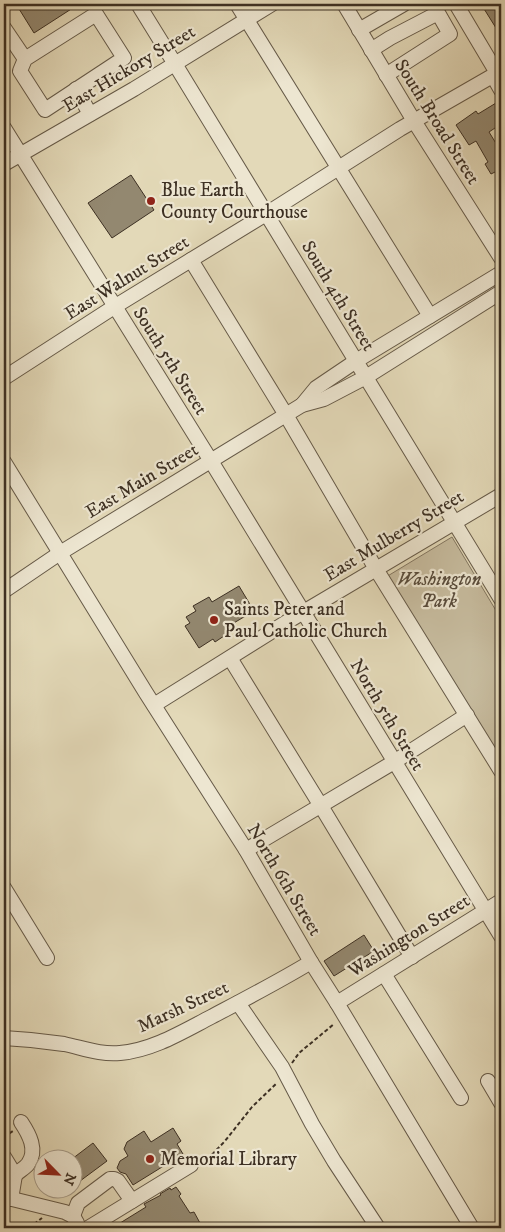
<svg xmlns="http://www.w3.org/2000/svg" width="505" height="1232" viewBox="0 0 505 1232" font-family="'IM FELL DW Pica',serif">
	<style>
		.park { fill: #c7bc9f; stroke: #827661 }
		.building { fill: #938870; stroke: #3d3023 }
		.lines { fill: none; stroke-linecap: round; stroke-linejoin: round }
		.minor-casing { stroke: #665a48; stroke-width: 16 }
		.path { stroke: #3d3023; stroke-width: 2; stroke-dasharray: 4 2.5; stroke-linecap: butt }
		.minor { stroke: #ede6d1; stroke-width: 14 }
		.poi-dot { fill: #8f2418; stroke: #ede6d1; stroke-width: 2 }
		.labels { text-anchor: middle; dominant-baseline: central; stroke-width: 4.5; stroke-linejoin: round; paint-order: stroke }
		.street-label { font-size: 19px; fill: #3d3023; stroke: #ede6d1 }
		.poi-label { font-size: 19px; fill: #3d3023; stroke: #ede6d1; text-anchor: start }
		.park-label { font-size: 19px; font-style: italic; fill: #594c3c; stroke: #ede6d1 }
	</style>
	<rect width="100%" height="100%" fill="#e3d9b8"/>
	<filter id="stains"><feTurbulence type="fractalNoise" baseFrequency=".004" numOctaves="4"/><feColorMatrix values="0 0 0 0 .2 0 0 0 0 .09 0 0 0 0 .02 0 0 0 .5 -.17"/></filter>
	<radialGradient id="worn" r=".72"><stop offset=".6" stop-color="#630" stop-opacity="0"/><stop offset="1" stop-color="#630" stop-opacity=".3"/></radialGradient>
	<path class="park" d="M452 537 501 619V758L386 577Z"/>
	<g class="building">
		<path d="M16 4H79L34 33Z"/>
		<path d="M481 4H501V36Z"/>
		<path d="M496 103 498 105 501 104V124L489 132 497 145 501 143V183L495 172 491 174 485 164 488 162 476 141 469 145 456 125 476 111 478 114Z"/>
		<path d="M131 175 154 210 112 238 88 203Z"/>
		<path d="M239 586 254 611 227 627 230 632 215 642 213 639 199 648 185 626 190 623 186 617 196 611 193 606 209 597 212 602Z"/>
		<path d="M364 935 374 951 334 976 324 961Z"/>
		<path d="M173 1128 181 1141 177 1144 183 1154 133 1185 126 1174 120 1172 117 1168 120 1161 128 1156 124 1149 127 1142 144 1131 151 1142Z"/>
		<path d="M93 1143 107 1161 72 1187V1159Z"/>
		<path d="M176 1187 181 1194 179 1196 190 1213 194 1212 200 1223 197 1225 199 1228H112L146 1207 144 1204 161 1195 160 1194 170 1188 171 1190Z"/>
	</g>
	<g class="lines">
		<defs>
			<g id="minor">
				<path d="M138 4 175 64 501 599"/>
				<path d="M237 4 430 316"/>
				<path d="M344 4 414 121 501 258"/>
				<path d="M456 4 497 73"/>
				<path d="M96 14 124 58 45 110 20 71 25 59Z"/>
				<path d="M4 28 25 59"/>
				<path d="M359 30 404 4"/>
				<path d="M371 50 390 38 438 13 450 34 386 75"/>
				<path d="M493 76 501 90"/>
				<path d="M76 89 90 114"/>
				<path d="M4 128 211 461 501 936"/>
				<path d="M4 164 134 89 272 4"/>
				<path d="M191 260 286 415 376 569 501 771"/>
				<path d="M4 378 114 307 266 214 400 129 501 71"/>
				<path d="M302 405 316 388 356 361 501 273"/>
				<path d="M4 462 146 693 246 850 311 962 337 1003 472 1228"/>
				<path d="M4 591 60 553 302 405 324 399 366 377 501 292"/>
				<path d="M230 658 321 806 412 957"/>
				<path d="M154 705 290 620 501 495"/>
				<path d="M246 850 394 762 467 715"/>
				<path d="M4 888 47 958"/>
				<path d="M384 974 461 1098"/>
				<path d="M238 1003 282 1067 312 1124 334 1161 378 1228"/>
				<path d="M337 1003 501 901"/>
				<path d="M4 1038C24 1039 44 1041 64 1044 83 1048 101 1055 120 1053 153 1050 182 1032 211 1017 245 999 278 982 311 962"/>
				<path d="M488 1081 501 1103"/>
				<path d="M4 1157 15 1175 11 1199"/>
				<path d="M15 1175C19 1171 25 1168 28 1164 38 1150 29 1134 21 1122"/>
				<path d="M4 1197 65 1212 73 1216 77 1223"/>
				<path d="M73 1216 78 1203 110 1179H114L118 1181 132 1201"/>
				<path d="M88 1228 191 1165"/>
			</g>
		</defs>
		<use href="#minor" class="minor-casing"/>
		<g class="path">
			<path d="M292 1063 299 1053 334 1024"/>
			<path d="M4 1137 13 1131V1130"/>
			<path d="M203 1164 225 1141 252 1107 277 1083"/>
			<path d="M4 1228 9 1209"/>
			<path d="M29 1228 42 1218"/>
		</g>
		<use href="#minor" class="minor"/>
	</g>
	<g class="poi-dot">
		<circle cx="151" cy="201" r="5"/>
		<circle cx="214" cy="620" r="5"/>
		<circle cx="150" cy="1159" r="5"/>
	</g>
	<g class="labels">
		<g class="street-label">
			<text transform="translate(129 69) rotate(-31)">East Hickory Street</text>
			<text transform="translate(437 122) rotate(58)">South Broad Street</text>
			<text transform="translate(127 278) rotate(-32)">East Walnut Street</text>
			<text transform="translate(338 296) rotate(59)">South 4th Street</text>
			<text transform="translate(170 361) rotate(58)">South 5th Street</text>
			<text transform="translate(142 481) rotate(-31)">East Main Street</text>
			<text transform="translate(394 536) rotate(-31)">East Mulberry Street</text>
			<text transform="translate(387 715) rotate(59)">North 5th Street</text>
			<text transform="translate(284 880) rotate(59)">North 6th Street</text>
			<text transform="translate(409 936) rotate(-32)">Washington Street</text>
			<text transform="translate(183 1007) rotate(-25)">Marsh Street</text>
		</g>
		<g class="poi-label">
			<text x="161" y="190">Blue Earth<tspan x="161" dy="22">County Courthouse</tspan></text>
			<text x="224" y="609">Saints Peter and<tspan x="224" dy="22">Paul Catholic Church</tspan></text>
			<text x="160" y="1159">Memorial Library</text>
		</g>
		<g class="park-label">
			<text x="439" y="579">Washington<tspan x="439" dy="22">Park</tspan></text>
		</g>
	</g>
	<rect width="505" height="1232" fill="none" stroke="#e3d9b8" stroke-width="20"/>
	<rect x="5" y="5" width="495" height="1222" fill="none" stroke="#3d3023" stroke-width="2.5"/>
	<rect x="10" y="10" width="485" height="1212" fill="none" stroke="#3d3023"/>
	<g transform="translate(58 1174) rotate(114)"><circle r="24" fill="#ede6d1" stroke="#a79d8b"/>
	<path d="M0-4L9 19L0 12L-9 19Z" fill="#8f2418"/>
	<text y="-8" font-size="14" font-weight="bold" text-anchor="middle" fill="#3d3023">N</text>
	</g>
	<rect width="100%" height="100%" filter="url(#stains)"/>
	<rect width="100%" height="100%" fill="url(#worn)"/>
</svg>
